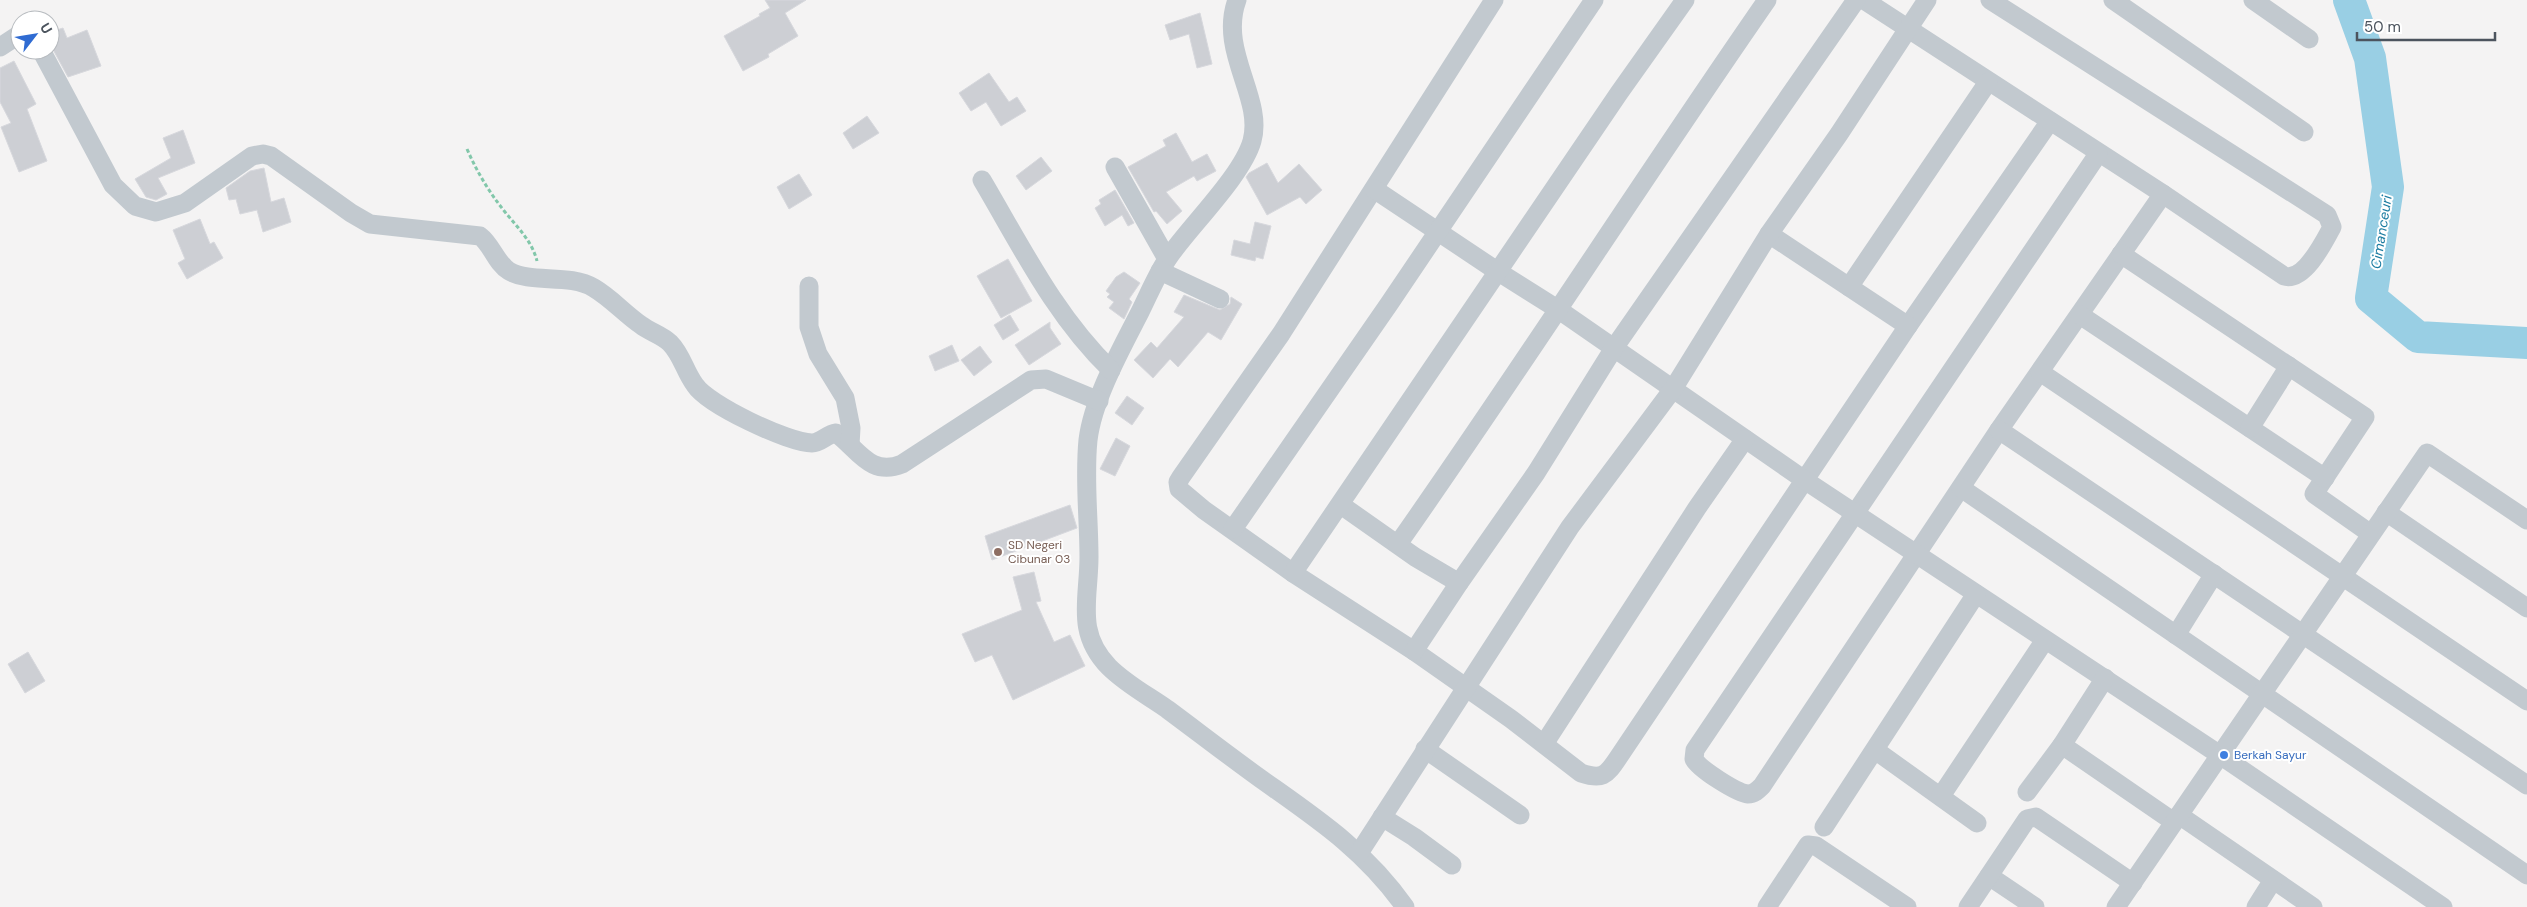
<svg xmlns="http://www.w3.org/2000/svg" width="2527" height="907" viewBox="0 0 2527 907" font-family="'DM Sans',sans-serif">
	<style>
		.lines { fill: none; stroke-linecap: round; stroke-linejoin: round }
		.river { stroke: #99cfe4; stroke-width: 32 }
		.building { fill: #cdcfd4; stroke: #d7d8dd }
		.path { stroke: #82c7aa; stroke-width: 3; stroke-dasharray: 4 2.5; stroke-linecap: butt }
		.street { stroke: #c2c9cf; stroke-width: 19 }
		.education-dot { fill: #8d6e63; stroke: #fff; stroke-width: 2 }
		.shop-dot { fill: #3f7fe0; stroke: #fff; stroke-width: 2 }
		.labels { text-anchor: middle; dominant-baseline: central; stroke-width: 4; stroke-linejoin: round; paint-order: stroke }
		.education-label { font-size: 12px; fill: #785e54; stroke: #fff; text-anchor: start }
		.shop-label { font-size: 12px; fill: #366cbe; stroke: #fff; text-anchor: start }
		.water-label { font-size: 14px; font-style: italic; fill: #1c7ca1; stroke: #fff }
	</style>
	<rect width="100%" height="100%" fill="#f4f3f3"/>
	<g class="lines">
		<path class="river" d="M2349 0 2370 58 2388 187 2371 298 2418 337 2527 343"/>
	</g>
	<g class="building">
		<path d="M765 0H806L785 13 798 36 768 54 769 57 743 71 724 36 760 16 759 14 770 8Z"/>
		<path d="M1200 13 1212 64 1197 68 1189 34 1170 40 1165 25Z"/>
		<path d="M63 28 67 38 87 30 101 66 68 77 50 44V32Z"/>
		<path d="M14 61 36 104 27 109 47 161 19 172 1 127 11 123 0 102V68Z"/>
		<path d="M989 73 1009 102 1017 97 1026 111 1001 126 986 102 971 111 959 93Z"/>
		<path d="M867 116 879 133 853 149 843 133Z"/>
		<path d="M183 130 195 163 158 178 167 194 156 200 146 197 135 179 171 158 163 138Z"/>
		<path d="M1176 133 1192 162 1207 154 1216 171 1197 181 1194 176 1166 192 1182 211 1167 224 1156 211 1154 212 1128 167 1166 146 1163 140Z"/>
		<path d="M1041 157 1052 171 1026 190 1016 176Z"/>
		<path d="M1267 163 1278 183 1299 164 1322 190 1306 204 1300 197 1267 215 1246 177 1249 173Z"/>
		<path d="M264 168 271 202 284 198 291 222 263 232 257 210 240 214 236 199 229 200 226 188 250 171Z"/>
		<path d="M799 174 812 195 789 209 777 187Z"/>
		<path d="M1115 190 1134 223 1128 226 1122 215 1105 226 1095 208 1101 204 1099 200Z"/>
		<path d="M200 219 210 244 214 242 223 258 187 279 178 263 185 259 173 230Z"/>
		<path d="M1255 222 1271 226 1263 259 1256 257 1255 261 1231 255 1234 240 1250 244Z"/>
		<path d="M1008 259 1032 301 1001 318 977 276Z"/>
		<path d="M1124 272 1140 283 1129 299 1132 302 1124 319 1109 308 1114 302 1107 297 1110 294 1106 291 1116 277Z"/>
		<path d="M1184 295 1220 310 1230 304 1231 297 1242 304 1221 340 1208 332 1178 367 1170 359 1153 378 1134 360 1151 342 1157 348 1184 317 1174 312Z"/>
		<path d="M1010 315 1019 330 1003 340 994 325Z"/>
		<path d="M1050 322V328L1061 344 1029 365 1015 345Z"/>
		<path d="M952 345 959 361 935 371 929 356Z"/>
		<path d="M980 346 992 362 974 376 961 360Z"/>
		<path d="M1127 396 1144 408 1132 425 1115 413Z"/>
		<path d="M1116 438 1130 446 1115 476 1100 469Z"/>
		<path d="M1070 505 1077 528 992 560 985 536Z"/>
		<path d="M1034 572 1041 601 1036 602 1054 642 1070 635 1085 666 1013 700 992 655 975 662 962 634 1022 610 1013 577Z"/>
		<path d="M28 652 45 681 25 693 8 664Z"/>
	</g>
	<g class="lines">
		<path class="path" d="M467 149C477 172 489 192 505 212 518 228 532 241 537 261"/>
		<g class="street">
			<path d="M1237 0C1218 51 1264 98 1252 141 1242 176 1190 226 1168 258 1157 274 1149 294 1140 312 1121 349 1093 399 1088 440 1084 479 1089 518 1089 557 1089 599 1075 632 1109 667 1126 684 1147 695 1167 709 1198 732 1229 756 1261 779 1316 818 1365 850 1405 907"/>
			<path d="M1494 0 1281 334 1181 477 1178 482 1179 489 1204 510 1293 573 1414 651 1511 719 1581 773C1602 780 1606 776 1618 758L1908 326 2050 121"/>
			<path d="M1864 0 2163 194 2284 276C2304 282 2324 242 2332 227L2327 215 1990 0"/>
			<path d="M2113 0 2304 132"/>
			<path d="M2253 0 2309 39"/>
			<path d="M0 47 20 34"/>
			<path d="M41 50 113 185 135 206 156 212 185 203 252 156 263 154 271 156 351 213 370 224 480 236C492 245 496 263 509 271 531 284 569 273 594 288 611 298 625 314 641 325 650 332 662 335 670 343 682 355 685 372 695 385 708 405 789 443 812 443 821 443 827 434 836 433 858 449 870 477 902 464L1031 380 1046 379 1099 401"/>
			<path d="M2098 154 1695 750 1694 759C1699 769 1737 793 1748 794 1754 794 1758 790 1762 786L1999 430 2163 194"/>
			<path d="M1115 167 1167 259"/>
			<path d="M982 180C1021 246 1055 316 1111 370"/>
			<path d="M1374 189 1497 271 1559 310 1806 481 2220 755 2443 907"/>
			<path d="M1769 234 1908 326"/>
			<path d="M2121 254 2365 417 2314 494 2371 534"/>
			<path d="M1160 271 1220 299"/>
			<path d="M809 286V327L818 354 845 398 851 428 850 445"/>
			<path d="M1849 287 1988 82"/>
			<path d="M2080 315 2325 478"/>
			<path d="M2040 372 2527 701"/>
			<path d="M2250 428 2289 366"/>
			<path d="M1999 430 2527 785"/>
			<path d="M1961 488 2527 875"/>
			<path d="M1341 505 1415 557 1459 583"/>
			<path d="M2386 512 2527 608"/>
			<path d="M1233 529 1389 304 1594 0"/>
			<path d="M1398 544C1524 365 1642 180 1767 0"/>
			<path d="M1293 573 1619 93 1685 0"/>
			<path d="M2176 635 2214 574"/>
			<path d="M1414 651 1459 583 1536 473 1614 348 1856 0"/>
			<path d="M1544 744 1697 508 1745 439"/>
			<path d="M2062 745 2174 822"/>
			<path d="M1425 749 1520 815"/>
			<path d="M1875 750 1977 823"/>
			<path d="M2027 792 2062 745 2105 678"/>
			<path d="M1941 796 2045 640"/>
			<path d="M2179 815 2313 907"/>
			<path d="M1382 817 1414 837 1452 865"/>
			<path d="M1824 827 1976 594"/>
			<path d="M1359 853 1570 527 1673 389 1769 234 1839 134 1927 0"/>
			<path d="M1989 876 2035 907"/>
			<path d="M1767 907 1808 845 1816 846 1907 907"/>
			<path d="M1968 907 2027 819 2036 817 2133 883"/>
			<path d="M2116 907 2427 453 2527 520"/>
			<path d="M2256 907 2273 880"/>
		</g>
	</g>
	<circle class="education-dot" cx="998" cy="552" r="5"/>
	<circle class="shop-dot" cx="2224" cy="755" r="5"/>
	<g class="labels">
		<g class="education-label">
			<text x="1008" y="545">SD Negeri<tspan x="1008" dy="14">Cibunar 03</tspan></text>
		</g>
		<g class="shop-label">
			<text x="2234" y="755">Berkah Sayur</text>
		</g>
		<g class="water-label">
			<text transform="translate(2381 232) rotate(-81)">Cimanceuri</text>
		</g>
	</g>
	<g transform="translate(35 35) rotate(59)"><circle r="24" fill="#ffffff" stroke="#b7bbbf"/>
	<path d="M0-4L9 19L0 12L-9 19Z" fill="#2f6bd2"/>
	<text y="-8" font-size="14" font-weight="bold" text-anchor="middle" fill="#4c545e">U</text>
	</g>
	<path d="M2357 32v8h138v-8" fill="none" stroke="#4c545e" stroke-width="2.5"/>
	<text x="2364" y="32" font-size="15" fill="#4c545e" stroke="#ffffff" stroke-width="4" paint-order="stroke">50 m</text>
</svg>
